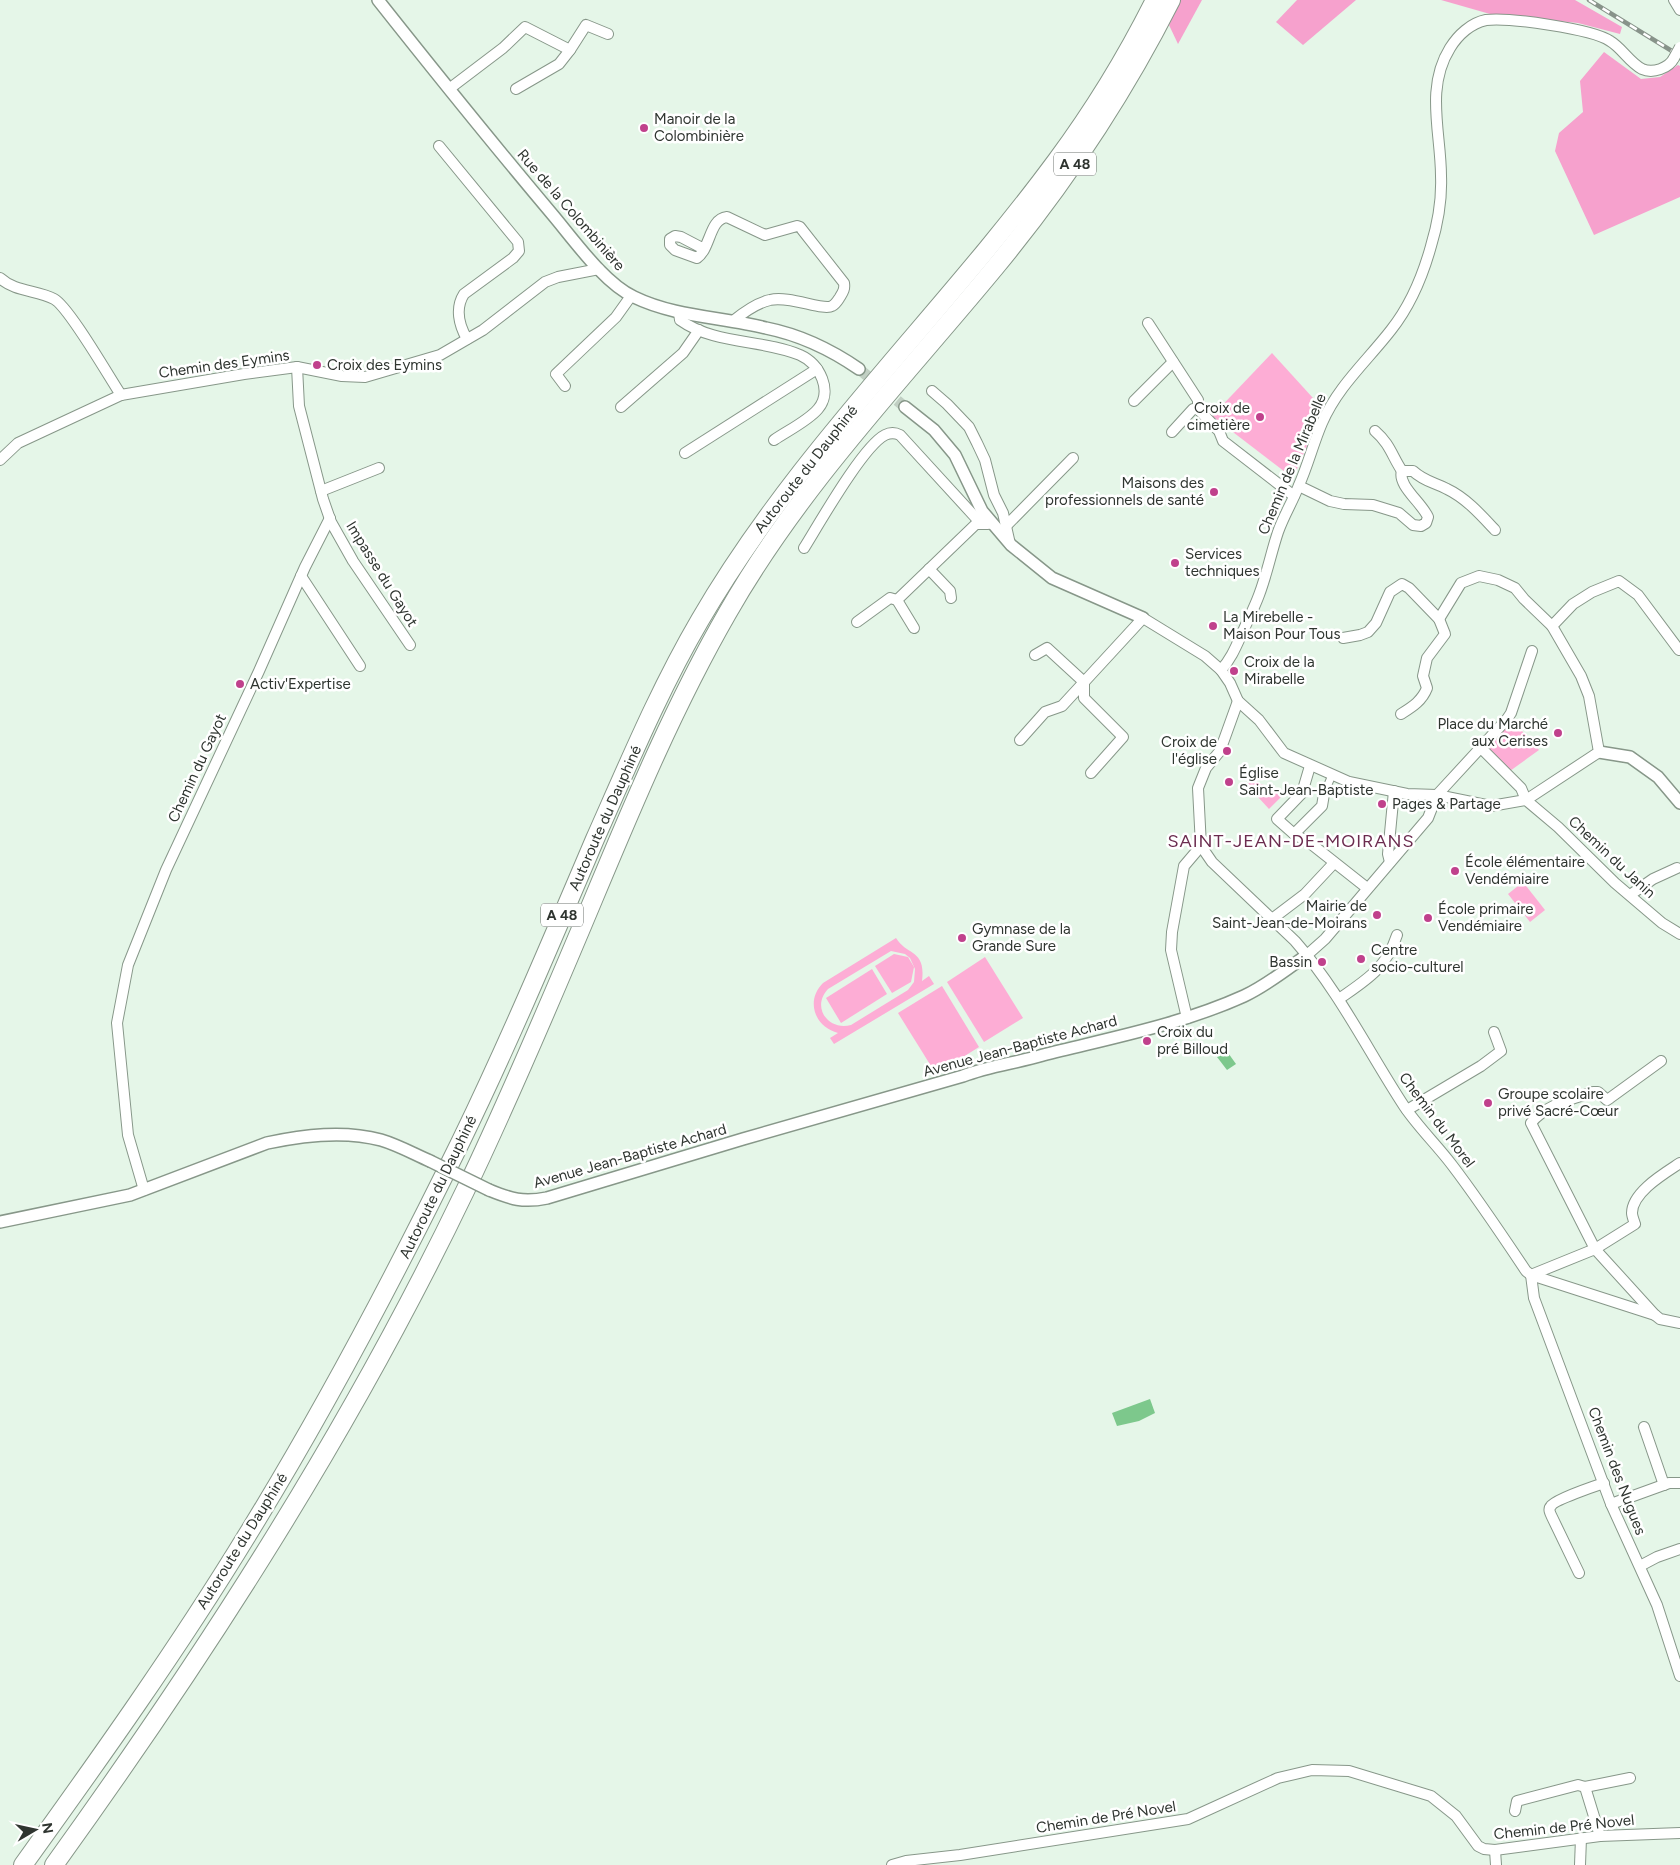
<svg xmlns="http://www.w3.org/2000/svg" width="1680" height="1865" viewBox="0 0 1680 1865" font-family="Figtree,sans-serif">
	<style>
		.green { fill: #fdadd5; fill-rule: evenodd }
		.forest { fill: #f6a1cd }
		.water { fill: #7dc88c }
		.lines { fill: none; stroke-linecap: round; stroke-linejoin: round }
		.tertiary-tunnel { stroke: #c1cfc3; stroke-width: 11; stroke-dasharray: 11 5.5; stroke-linecap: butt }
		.pedestrian-casing { stroke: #879789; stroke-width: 9 }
		.minor-casing { stroke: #879789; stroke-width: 12 }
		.tertiary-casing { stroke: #879789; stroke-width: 14 }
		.motorway-casing { stroke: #879789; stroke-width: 20 }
		.pedestrian { stroke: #fff; stroke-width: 7 }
		.minor { stroke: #fff; stroke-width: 10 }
		.tertiary { stroke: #fff; stroke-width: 11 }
		.motorway { stroke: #fff; stroke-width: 18 }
		.rail-casing { stroke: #88938a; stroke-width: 4.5 }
		.rail { stroke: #fff; stroke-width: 2.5; stroke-dasharray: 8; stroke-linecap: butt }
		.minor-bridge-casing { stroke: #879789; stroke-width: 12; stroke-linecap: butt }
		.tertiary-bridge-casing { stroke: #879789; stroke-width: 14; stroke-linecap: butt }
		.minor-bridge { stroke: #fff; stroke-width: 10 }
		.tertiary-bridge { stroke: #fff; stroke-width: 11 }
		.poi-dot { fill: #c0418c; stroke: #fff; stroke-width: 2 }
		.labels { text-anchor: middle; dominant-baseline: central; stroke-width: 5; stroke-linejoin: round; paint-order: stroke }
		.shield { fill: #fff; stroke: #6d726e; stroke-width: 1 }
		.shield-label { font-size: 14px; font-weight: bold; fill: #2f3530 }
		.poi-label { font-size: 15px; fill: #2f3530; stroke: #fff; text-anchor: start }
		.street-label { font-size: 15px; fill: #2f3530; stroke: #fff }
		.quarter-label { font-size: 18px; letter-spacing: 1px; fill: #6b2c4f; stroke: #fff }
	</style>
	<rect width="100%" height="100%" fill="#e5f6e8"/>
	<g class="green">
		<path d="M1272 353 1323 409 1293 478 1212 416Z"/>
		<path d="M1513 717 1516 720 1514 722 1539 750 1510 771 1486 745Z"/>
		<path d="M1250 781 1275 788 1282 796 1269 809 1247 785Z"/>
		<path d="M1523 882 1545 910 1530 922 1508 894Z"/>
		<path d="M896 938C907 956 926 949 922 981L929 976 934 984 834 1044 830 1038 838 1033C815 1027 805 1001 823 983ZM891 951 905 954 910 958 915 969 914 982 908 990 851 1025C828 1031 811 1007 828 989Z"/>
		<path d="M894 954 908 957 914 967 911 982 892 993 875 966Z"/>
		<path d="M985 957 1023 1018 984 1042 947 982Z"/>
		<path d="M872 969 887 994 841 1023 826 998Z"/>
		<path d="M942 986 979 1047 936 1074 898 1013Z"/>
	</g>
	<g class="forest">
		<path d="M1180 0H1202L1178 44 1169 25Z"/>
		<path d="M1297 0H1356L1303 45 1276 22Z"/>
		<path d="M1441 0H1575L1622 27 1620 34 1578 23 1490 14Z"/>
		<path d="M1604 52 1641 79 1660 77 1678 65 1680 66V197L1594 235 1555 151 1559 133 1583 112 1580 81Z"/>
	</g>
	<g class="water">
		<path d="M1226 1050 1236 1064 1227 1070 1217 1057Z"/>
		<path d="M1150 1399 1155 1413 1139 1421 1117 1426 1112 1413Z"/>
	</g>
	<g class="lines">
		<path class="tertiary-tunnel" d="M859 369 905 407"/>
		<defs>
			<path id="pedestrian" d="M1324 794 1332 775"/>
			<g id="minor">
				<path d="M1674 0 1680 10"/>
				<path d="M449 89 503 48 525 27 570 50 586 25 608 34"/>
				<path d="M516 89 559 64 570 50"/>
				<path d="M439 146 518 242 519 251 513 258 464 294C455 308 459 325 467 339"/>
				<path d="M704 249 681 237 675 236 670 239V245L675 250 697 258C711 248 709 219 727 217L765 235 797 226 800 227 844 283C845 289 843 292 840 297 838 300 836 304 832 306 823 311 789 295 770 300 756 303 744 312 733 321"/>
				<path d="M0 278C15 292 37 290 54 299 69 307 109 377 121 395"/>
				<path d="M679 313 680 320C715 345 762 339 800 355 820 364 833 391 818 409 808 421 787 431 774 440"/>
				<path d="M1148 323 1198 400V409L1219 431 1223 441 1294 496"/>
				<path d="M297 367 299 406 323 499 331 522 353 561 410 645"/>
				<path d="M565 386 556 374 616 317 631 296"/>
				<path d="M932 391 947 404 969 427 977 443 985 460 994 495 1003 513 1010 544"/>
				<path d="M1134 401 1173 362"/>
				<path d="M621 407 683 353 699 330"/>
				<path d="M1375 431C1390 444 1392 456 1402 471"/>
				<path d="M1172 432 1193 409H1198"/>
				<path d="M685 453 817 369"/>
				<path d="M0 460 18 443 121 395 244 374 297 367 342 376 365 377 440 355 483 330 545 282 558 277 599 269"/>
				<path d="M1299 486 1330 501 1344 504 1373 505 1399 513 1413 525 1421 526 1426 523 1428 517C1422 503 1397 485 1402 471H1413C1425 482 1434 482 1447 489 1466 498 1481 515 1495 530"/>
				<path d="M321 491 379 468"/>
				<path d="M1005 527 1073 458"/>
				<path d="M804 548C819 524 863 446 885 435 891 432 896 433 900 435L976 518 992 524"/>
				<path d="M929 569 950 591 951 598"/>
				<path d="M301 576 360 666"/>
				<path d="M857 622 890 598 897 600"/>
				<path d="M1552 626 1573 604 1592 592 1619 581 1638 595 1679 650"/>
				<path d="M914 628 897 600 976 524H988"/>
				<path d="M1035 655 1047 648 1084 682V698L1123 737 1091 773"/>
				<path d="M1221 670C1232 658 1237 644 1244 629 1249 618 1255 606 1259 595 1267 574 1271 553 1278 532 1284 515 1293 501 1299 485 1308 465 1313 444 1322 423 1338 386 1367 361 1391 330 1410 306 1423 275 1431 246 1438 223 1442 200 1441 176 1441 133 1425 88 1450 48 1458 35 1471 23 1486 20 1507 17 1593 29 1610 41 1622 48 1629 62 1642 69 1653 74 1669 68 1674 58"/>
				<path d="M1401 714C1412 707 1422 701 1427 688L1423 676 1427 658 1445 634 1439 619"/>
				<path d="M1020 740 1045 712 1062 706 1143 618 1205 656 1221 670 1230 683 1238 701 1259 720 1284 753 1349 782 1407 794 1437 795 1491 806 1526 800 1599 752 1589 696 1581 676 1552 626 1524 599 1515 588 1498 580 1479 576 1461 583 1439 619 1409 588 1402 584 1390 592 1376 623 1368 632 1360 635 1343 638"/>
				<path d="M1480 747 1521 788 1526 800 1558 827 1615 883 1662 923 1680 934"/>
				<path d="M1310 766 1302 793 1277 819 1294 834 1310 843 1367 888"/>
				<path d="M1294 834 1322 806 1324 794"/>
				<path d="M1201 846 1212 862 1295 941C1339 991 1368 1051 1404 1106 1418 1127 1437 1145 1452 1165 1478 1199 1502 1235 1526 1271L1531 1275 1655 1315"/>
				<path d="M1201 846 1198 788 1206 768 1220 751 1238 701"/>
				<path d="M1390 862 1388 854 1394 791"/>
				<path d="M1630 895 1653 879 1677 868"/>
				<path d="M1272 919 1305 894 1334 863"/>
				<path d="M1307 955 1325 939 1428 818 1437 795 1507 719 1511 713 1532 651"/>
				<path d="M1339 999C1366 980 1386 969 1397 935"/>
				<path d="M1187 1018 1171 950 1172 932 1184 866 1201 846"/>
				<path d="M1661 1061 1610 1098 1607 1100 1598 1092H1593C1572 1099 1545 1105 1531 1123L1595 1249 1635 1224C1634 1221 1632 1216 1632 1213 1632 1192 1665 1173 1680 1163"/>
				<path d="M1407 1110 1481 1066 1501 1051 1494 1032"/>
				<path d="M144 1190 128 1135 117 1023 128 965 166 870 259 671 305 567 330 518"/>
				<path d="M1531 1275 1534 1298 1611 1504 1657 1605 1680 1676"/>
				<path d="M1531 1275 1595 1249 1655 1315 1660 1319 1680 1323"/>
				<path d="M1644 1427 1664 1485"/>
				<path d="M1611 1504 1669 1483H1680"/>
				<path d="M1640 1566 1657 1557 1680 1549"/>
				<path d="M1579 1573 1552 1517C1550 1513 1548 1509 1551 1506 1554 1500 1595 1486 1604 1483"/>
				<path d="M1585 1787 1630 1778"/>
				<path d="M1515 1811 1517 1801 1578 1785 1585 1787 1600 1836"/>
				<path d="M1495 1850 1496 1865"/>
				<path d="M892 1865 906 1861 960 1855 1188 1819 1278 1778 1312 1770 1349 1771 1431 1796 1456 1816 1478 1846 1484 1849 1495 1850 1600 1836 1680 1833"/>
				<path d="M1580 1865 1581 1838"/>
			</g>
			<g id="tertiary">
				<path d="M378 0C435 72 493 144 552 214 574 240 604 283 634 297 675 317 723 317 766 328 801 335 830 349 859 369"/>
				<path d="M905 407 934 430 955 455 982 511 1011 545 1052 578 1143 618"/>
				<path d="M1599 752 1630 757 1658 777 1680 803"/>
				<path d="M489 1190C511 1199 523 1203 547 1198L743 1139 963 1076C989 1066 1016 1063 1043 1055 1110 1038 1180 1025 1244 996 1266 986 1287 969 1307 955"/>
				<path d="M0 1222 130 1195 267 1143C304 1135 344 1130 381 1140 398 1145 414 1154 430 1161"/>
			</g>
			<g id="motorway">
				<path d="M23 1865C100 1758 177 1650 246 1537 325 1409 395 1276 461 1141 509 1042 552 940 595 839 628 765 659 690 700 620 798 451 942 316 1057 160 1094 110 1127 56 1155 0"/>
				<path d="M54 1865C208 1651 351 1429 465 1191 511 1095 552 998 593 900 634 802 675 704 728 612 801 484 904 378 997 265 1066 181 1122 97 1171 0"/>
			</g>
		</defs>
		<use href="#pedestrian" class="pedestrian-casing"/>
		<use href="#minor" class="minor-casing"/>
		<use href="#tertiary" class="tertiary-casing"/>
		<use href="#motorway" class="motorway-casing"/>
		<use href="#pedestrian" class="pedestrian"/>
		<use href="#minor" class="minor"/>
		<use href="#tertiary" class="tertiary"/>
		<use href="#motorway" class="motorway"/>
		<defs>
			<path id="rail" d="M1589 0 1680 56"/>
		</defs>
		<use href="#rail" class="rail-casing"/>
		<use href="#rail" class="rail"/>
		<defs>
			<path id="minor-bridge" d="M1674 58 1680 47"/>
			<path id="tertiary-bridge" d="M430 1161 489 1190"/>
		</defs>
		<use href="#minor-bridge" class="minor-bridge-casing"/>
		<use href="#tertiary-bridge" class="tertiary-bridge-casing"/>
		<use href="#minor-bridge" class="minor-bridge"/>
		<use href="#tertiary-bridge" class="tertiary-bridge"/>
	</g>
	<g class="poi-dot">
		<circle cx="644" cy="128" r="5"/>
		<circle cx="317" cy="365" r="5"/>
		<circle cx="1260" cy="417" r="5"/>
		<circle cx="1214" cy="492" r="5"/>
		<circle cx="1175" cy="563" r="5"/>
		<circle cx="1213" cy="626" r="5"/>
		<circle cx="1234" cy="671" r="5"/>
		<circle cx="240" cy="684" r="5"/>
		<circle cx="1558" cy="733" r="5"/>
		<circle cx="1227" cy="751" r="5"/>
		<circle cx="1229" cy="782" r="5"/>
		<circle cx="1382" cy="804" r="5"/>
		<circle cx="1455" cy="871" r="5"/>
		<circle cx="1377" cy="915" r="5"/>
		<circle cx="1428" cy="918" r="5"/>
		<circle cx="962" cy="938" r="5"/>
		<circle cx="1361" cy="959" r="5"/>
		<circle cx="1322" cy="962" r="5"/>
		<circle cx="1147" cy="1041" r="5"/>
		<circle cx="1488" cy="1103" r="5"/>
	</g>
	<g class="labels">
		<g class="shield">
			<rect x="1054" y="152.5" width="42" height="23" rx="4"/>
			<rect x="541" y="903.5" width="42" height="23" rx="4"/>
		</g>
		<g class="shield-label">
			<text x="1075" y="164">A 48</text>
			<text x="562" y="915">A 48</text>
		</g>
		<g class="poi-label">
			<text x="654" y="119">Manoir de la<tspan x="654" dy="17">Colombinière</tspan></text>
			<text x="327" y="365">Croix des Eymins</text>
			<text x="1250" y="408" text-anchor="end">Croix de<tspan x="1250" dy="17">cimetière</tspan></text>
			<text x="1204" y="483" text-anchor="end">Maisons des<tspan x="1204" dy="17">professionnels de santé</tspan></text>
			<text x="1185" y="554">Services<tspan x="1185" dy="17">techniques</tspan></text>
			<text x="1223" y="617">La Mirebelle -<tspan x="1223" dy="17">Maison Pour Tous</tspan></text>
			<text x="1244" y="662">Croix de la<tspan x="1244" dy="17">Mirabelle</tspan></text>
			<text x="250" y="684">Activ'Expertise</text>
			<text x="1548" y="724" text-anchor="end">Place du Marché<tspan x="1548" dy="17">aux Cerises</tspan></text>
			<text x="1217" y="742" text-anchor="end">Croix de<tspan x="1217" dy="17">l'église</tspan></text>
			<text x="1239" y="773">Église<tspan x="1239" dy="17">Saint-Jean-Baptiste</tspan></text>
			<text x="1392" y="804">Pages &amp; Partage</text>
			<text x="1465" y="862">École élémentaire<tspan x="1465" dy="17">Vendémiaire</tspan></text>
			<text x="1367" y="906" text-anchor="end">Mairie de<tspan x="1367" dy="17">Saint-Jean-de-Moirans</tspan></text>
			<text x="1438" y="909">École primaire<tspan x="1438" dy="17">Vendémiaire</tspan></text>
			<text x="972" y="929">Gymnase de la<tspan x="972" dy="17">Grande Sure</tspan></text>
			<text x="1371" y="950">Centre<tspan x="1371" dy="17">socio-culturel</tspan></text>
			<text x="1312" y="962" text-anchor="end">Bassin</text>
			<text x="1157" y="1032">Croix du<tspan x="1157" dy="17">pré Billoud</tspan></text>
			<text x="1498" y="1094">Groupe scolaire<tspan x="1498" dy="17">privé Sacré-Cœur</tspan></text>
		</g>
		<g class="street-label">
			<text transform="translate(571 210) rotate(49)">Rue de la Colombinière</text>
			<text transform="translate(224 364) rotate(-8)">Chemin des Eymins</text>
			<text transform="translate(1292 464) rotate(-67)">Chemin de la Mirabelle</text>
			<text transform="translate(806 469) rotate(-52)">Autoroute du Dauphiné</text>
			<text transform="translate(382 574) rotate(58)">Impasse du Gayot</text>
			<text transform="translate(197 768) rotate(-65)">Chemin du Gayot</text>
			<text transform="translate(605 818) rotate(-66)">Autoroute du Dauphiné</text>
			<text transform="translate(1612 857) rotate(43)">Chemin du Janin</text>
			<text transform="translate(1020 1046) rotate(-15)">Avenue Jean-Baptiste Achard</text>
			<text transform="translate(1437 1120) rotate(53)">Chemin du Morel</text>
			<text transform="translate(630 1156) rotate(-16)">Avenue Jean-Baptiste Achard</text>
			<text transform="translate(438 1187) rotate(-64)">Autoroute du Dauphiné</text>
			<text transform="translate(1617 1471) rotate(69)">Chemin des Nugues</text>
			<text transform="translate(242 1541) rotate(-58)">Autoroute du Dauphiné</text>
			<text transform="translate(1106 1817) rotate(-9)">Chemin de Pré Novel</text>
			<text transform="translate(1564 1827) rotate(-6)">Chemin de Pré Novel</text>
		</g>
		<g class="quarter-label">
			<text x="1291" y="841">SAINT-JEAN-DE-MOIRANS</text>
		</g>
	</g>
	<g transform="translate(35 1830) rotate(81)" stroke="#ffffff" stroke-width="4" paint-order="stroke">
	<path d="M0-4L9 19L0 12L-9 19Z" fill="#2f3530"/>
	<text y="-8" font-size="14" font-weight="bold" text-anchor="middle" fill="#2f3530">N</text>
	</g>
</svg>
